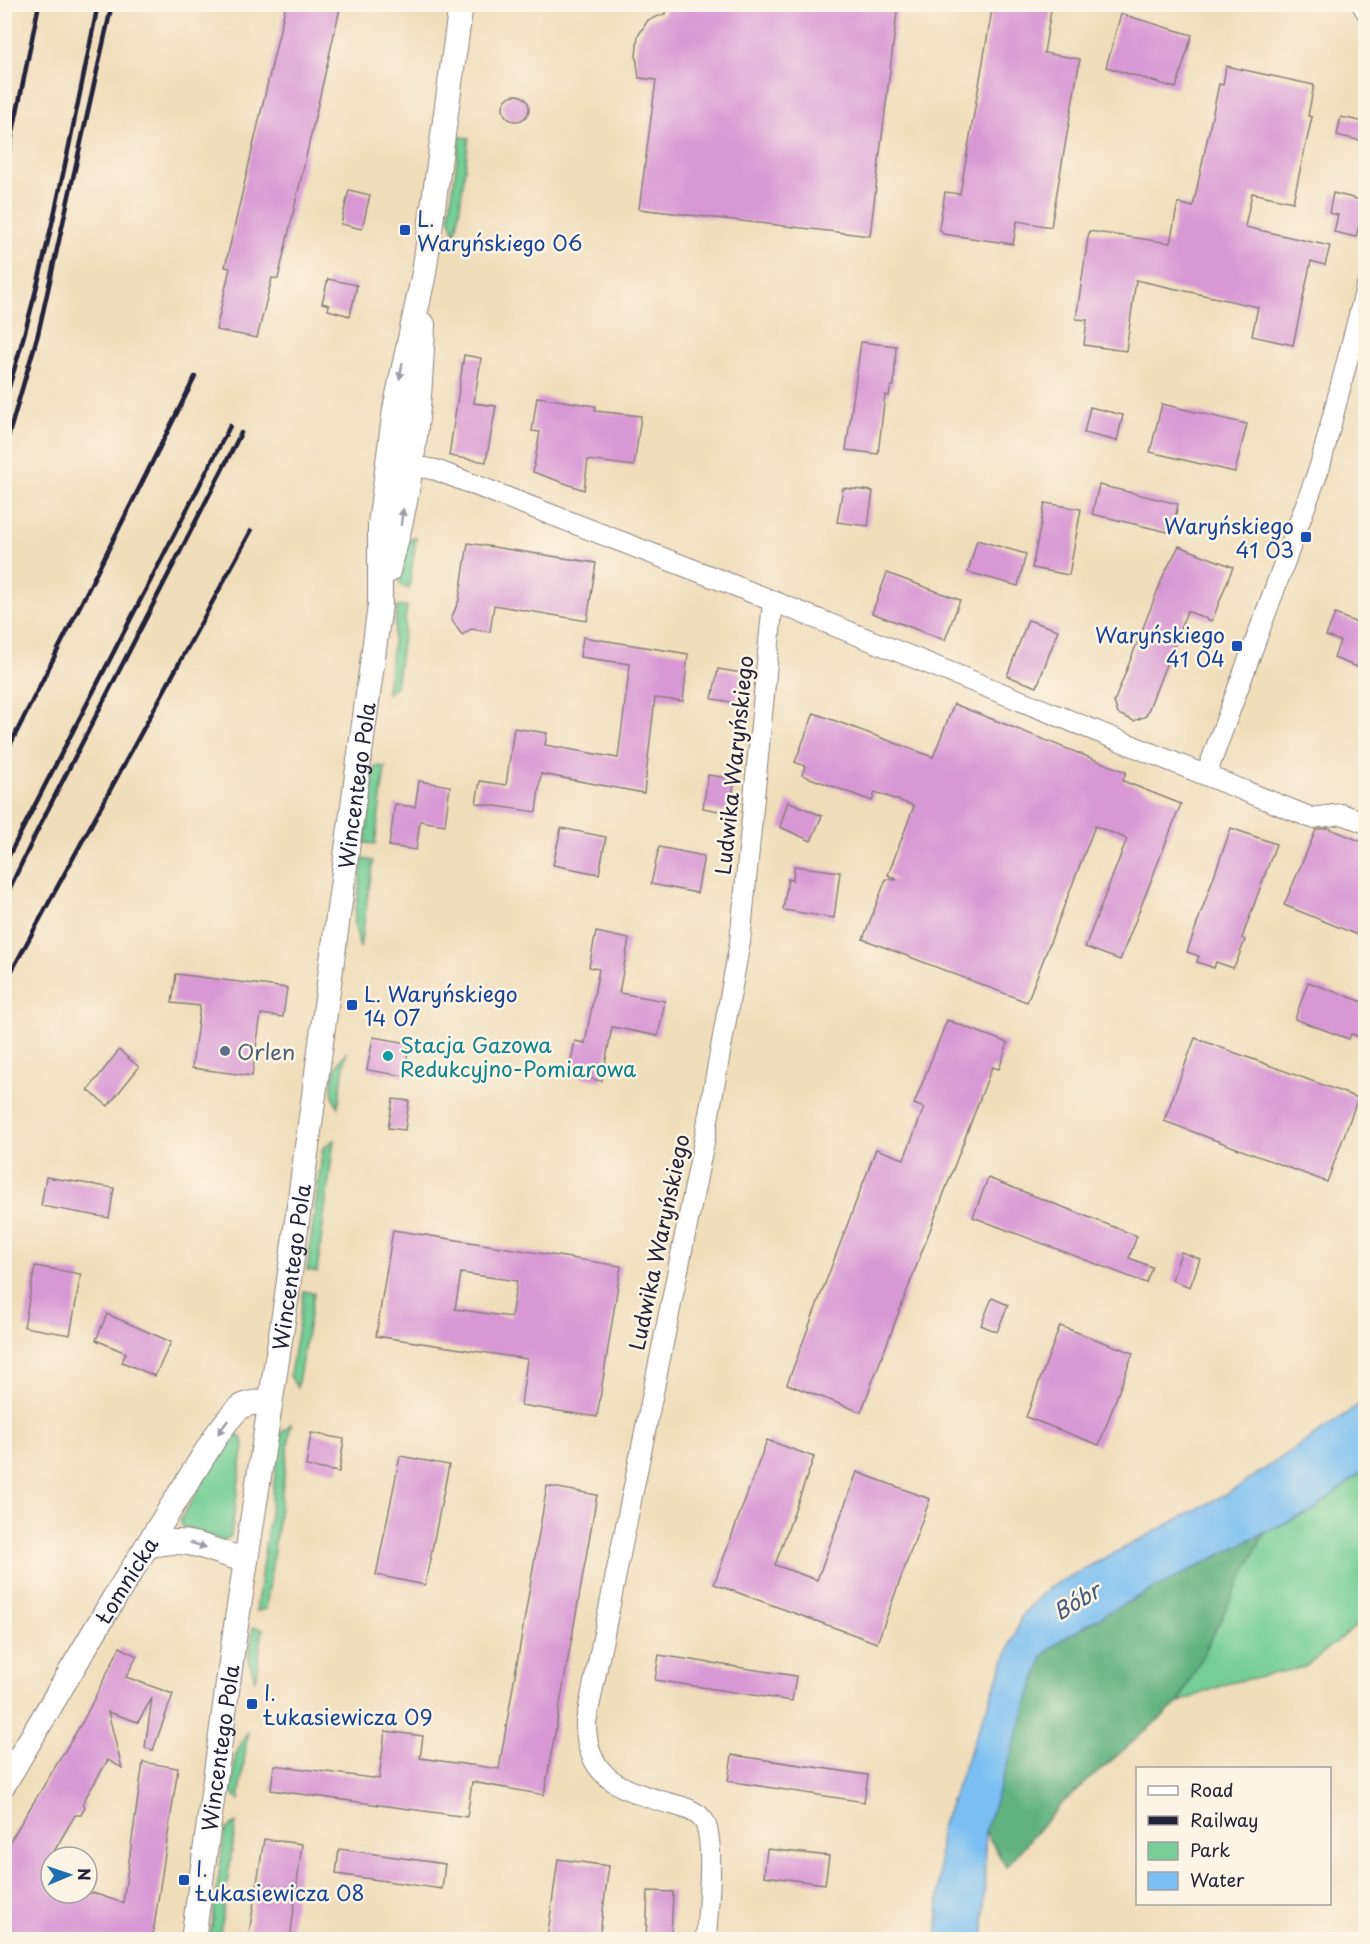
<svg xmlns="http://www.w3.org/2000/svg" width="1370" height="1944" viewBox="0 0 1370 1944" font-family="'Playpen Sans',sans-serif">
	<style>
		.green { fill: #75ce95; stroke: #4c7868; stroke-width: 1.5 }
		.forest { fill: #60b17e; stroke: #416a5c; stroke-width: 1.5 }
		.water { fill: #7abff1; stroke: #4e7096; stroke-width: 1.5 }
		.building { fill: #d798d4; fill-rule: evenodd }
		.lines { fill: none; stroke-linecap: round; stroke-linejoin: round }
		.minor-casing { stroke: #89807b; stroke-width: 22 }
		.tertiary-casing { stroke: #89807b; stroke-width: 26 }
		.minor { stroke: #fff; stroke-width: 20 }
		.tertiary { stroke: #fff; stroke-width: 24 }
		.rail { stroke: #22223b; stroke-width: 4.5 }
		.oneway { fill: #9c9ca7 }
		.transit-dot { fill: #1a4fb4; stroke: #fcf5e5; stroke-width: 2 }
		.service-dot { fill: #5c6f8a; stroke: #fcf5e5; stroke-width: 2 }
		.culture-dot { fill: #0f9aa8; stroke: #fcf5e5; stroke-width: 2 }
		.labels { text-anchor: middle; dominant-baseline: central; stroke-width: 5; stroke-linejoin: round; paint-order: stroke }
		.transit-label { font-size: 21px; fill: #164399; stroke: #fcf5e5; text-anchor: start }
		.street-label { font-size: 21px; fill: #22223b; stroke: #fcf5e5 }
		.culture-label { font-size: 21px; fill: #0d838f; stroke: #fcf5e5; text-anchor: start }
		.service-label { font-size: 21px; fill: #4e5e75; stroke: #fcf5e5; text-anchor: start }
		.water-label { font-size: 22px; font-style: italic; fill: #41597b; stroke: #fcf5e5 }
	</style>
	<rect width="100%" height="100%" fill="#fcf5e5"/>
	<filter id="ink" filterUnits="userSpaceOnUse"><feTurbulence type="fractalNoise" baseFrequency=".0167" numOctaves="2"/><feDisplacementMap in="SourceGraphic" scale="12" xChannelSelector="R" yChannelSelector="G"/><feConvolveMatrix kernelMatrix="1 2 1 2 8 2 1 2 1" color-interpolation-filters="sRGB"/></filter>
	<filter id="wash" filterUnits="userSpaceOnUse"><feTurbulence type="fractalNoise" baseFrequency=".008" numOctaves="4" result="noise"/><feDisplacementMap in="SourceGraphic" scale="24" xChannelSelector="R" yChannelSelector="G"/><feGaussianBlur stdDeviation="1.35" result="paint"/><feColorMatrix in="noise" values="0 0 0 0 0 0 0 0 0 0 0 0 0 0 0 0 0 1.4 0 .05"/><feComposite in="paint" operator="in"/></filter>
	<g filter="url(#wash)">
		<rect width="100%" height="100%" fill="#f0ddbb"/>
		<g class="green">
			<path d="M460 137 469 138 456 236 449 217Z"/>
			<path d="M416 538 409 589 400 585 405 542Z"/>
			<path d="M407 606 396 686 387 693 397 607Z"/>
			<path d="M375 766 385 767 375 844 365 843Z"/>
			<path d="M363 859 373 861 360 948 354 923Z"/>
			<path d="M346 1053 338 1107C327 1089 332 1069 346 1053Z"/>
			<path d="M334 1140 317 1272 307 1270 323 1148Z"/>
			<path d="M304 1291 314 1293 297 1388 290 1375Z"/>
			<path d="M291 1424 266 1609 256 1611 281 1433Z"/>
			<path d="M235 1436 241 1437 244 1444 231 1536 223 1541 182 1526 180 1520 228 1440Z"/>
			<path d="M1365 1469V1619L1305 1667 1229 1683 1179 1702 1265 1532 1314 1510Z"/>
			<path d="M253 1627 263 1629 255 1681 249 1658Z"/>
			<path d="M248 1731 239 1801 231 1791 236 1754Z"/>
			<path d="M236 1823 219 1939H210L225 1830Z"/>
		</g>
		<path class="forest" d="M1265 1532 1179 1702 1059 1806 1006 1867 985 1831 1043 1656 1059 1641 1116 1608Z"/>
		<path class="water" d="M1365 1401V1469L1314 1510 1265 1532 1116 1608 1059 1641 1043 1656 985 1831 984 1939H938L940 1830 1022 1615 1048 1588 1235 1489Z"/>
		<g id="blocks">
			<g class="building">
				<path d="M286 4H341L278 279 272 278 257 338 216 330 230 268 225 267Z"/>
				<path d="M666 4H898L870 236 639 209 656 80 639 78 636 56 638 36 648 20 665 14Z"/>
				<path d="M993 4H1052L1044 53 1080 59 1051 227 1017 221 1013 244 943 234 939 228 945 192 960 194Z"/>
				<path d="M1121 14 1192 35 1176 88 1106 67Z"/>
				<path d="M1226 66 1314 85 1308 116 1312 117 1293 202 1252 193 1245 227 1330 246 1325 265 1311 261 1293 345 1252 336 1258 307 1136 280 1126 351 1084 345 1087 320 1076 319 1089 231 1170 243 1178 203 1193 207 1219 84 1223 85Z"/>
				<circle cx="516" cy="108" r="13"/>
				<path d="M1341 117 1365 122V142L1337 135Z"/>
				<path d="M349 190 370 195 362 229 341 224Z"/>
				<path d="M1333 193 1365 201 1356 237 1334 232 1338 215 1329 213Z"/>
				<path d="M328 279 357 285 350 316 328 310 329 305 322 303Z"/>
				<path d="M861 342 896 346 894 386H891L889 396 885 395 878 454 846 450Z"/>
				<path d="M464 355 481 358 474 403 496 406 486 462 449 456Z"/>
				<path d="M537 397 596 406 595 411 641 416 634 466 588 460 584 490 533 472 540 432 532 431Z"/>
				<path d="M1162 404 1247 424 1235 472 1150 452Z"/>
				<path d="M1090 407 1123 415 1117 441 1084 433Z"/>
				<path d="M1099 485 1178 504 1172 533 1092 514Z"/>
				<path d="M843 488 873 491 868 526 837 522Z"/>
				<path d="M1045 503 1081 509 1069 575 1032 568Z"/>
				<path d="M977 540 1026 554 1018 586 968 572Z"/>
				<path d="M468 543 596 563 587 621 494 605 490 632 471 629 462 635 451 619 459 600Z"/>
				<path d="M1179 546 1233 567 1212 621 1187 611 1146 716 1134 721 1118 714 1114 702 1164 574Z"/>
				<path d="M887 573 960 600 945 640 872 613Z"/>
				<path d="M1335 614 1365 626V644L1357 667 1334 658 1340 641 1326 636Z"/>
				<path d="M1028 620 1058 630 1037 687 1007 676Z"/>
				<path d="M583 637 688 654 683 701 655 698 644 793 541 774 536 812 476 803 480 781 506 785 514 728 547 733 545 745 618 758 630 664 580 657Z"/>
				<path d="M718 669 742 673 737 703 712 699Z"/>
				<path d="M954 704 1126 772 1123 781 1181 804 1120 960 1085 947 1127 839 1095 826 1027 1002 863 939 886 879 897 880 888 875 914 806 875 792 872 801 802 775 805 766 795 762 814 713 933 757Z"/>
				<path d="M708 775 735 779 729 813 703 808Z"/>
				<path d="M419 781 450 786 445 825 420 821 416 850 389 846 395 804 415 807Z"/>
				<path d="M788 801 822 816 811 841 780 827Z"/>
				<path d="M561 828 606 837 599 874 553 865Z"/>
				<path d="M1231 828 1276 844 1242 938 1245 940 1237 961 1233 968 1216 962 1214 968 1197 962 1199 956 1187 952Z"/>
				<path d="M1328 828 1365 843V938L1284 905 1316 830Z"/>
				<path d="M659 847 704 856 697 893 651 884Z"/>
				<path d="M794 866 840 872 834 918 783 910 788 879 793 880Z"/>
				<path d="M596 932 629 939 619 993 665 1001 658 1036 612 1027 602 1081 568 1075 575 1041 585 1043 599 969 589 967Z"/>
				<path d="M176 974 287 988 283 1017 261 1014 252 1076 192 1068 200 1006 172 1003Z"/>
				<path d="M1308 982 1363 1002 1362 1006 1365 1008V1039L1351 1034 1349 1039 1295 1019Z"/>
				<path d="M947 1020 1008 1043 999 1069 992 1067 861 1412 787 1384 876 1149 904 1159 924 1108 914 1104Z"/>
				<path d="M373 1037 409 1043 404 1076 367 1070Z"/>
				<path d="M1195 1038 1358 1098 1327 1182 1164 1121Z"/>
				<path d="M119 1050 139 1067 108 1106 88 1090Z"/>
				<path d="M393 1099 409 1101 405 1130 388 1128Z"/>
				<path d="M46 1177 114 1188 109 1218 41 1206Z"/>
				<path d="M988 1178 1137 1236 1129 1258 1152 1267 1146 1283 973 1217Z"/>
				<path d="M393 1230 621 1266 597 1417 521 1405 527 1359 376 1336ZM461 1273 517 1281 511 1317 455 1309Z"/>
				<path d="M1181 1252 1200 1259 1190 1287 1172 1280Z"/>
				<path d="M35 1266 81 1274 70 1335 24 1327Z"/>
				<path d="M992 1298 1008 1305 997 1332 981 1325Z"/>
				<path d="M107 1314 171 1342 155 1376 122 1362 126 1353 96 1340Z"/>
				<path d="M1060 1326 1133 1353 1099 1445 1026 1417Z"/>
				<path d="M311 1433 344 1439 339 1472 306 1466Z"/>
				<path d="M767 1440 814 1457 775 1565 817 1580 857 1472 930 1499 877 1643 714 1584Z"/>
				<path d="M400 1456 449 1465 425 1585 376 1575Z"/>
				<path d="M547 1486 597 1495 544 1795 472 1782 467 1817 271 1790 274 1765 379 1779 385 1731 423 1736 420 1758 499 1769Z"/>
				<path d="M120 1647 137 1656 126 1677 173 1694 153 1750 145 1748 152 1698 138 1722 108 1712 122 1768 108 1760 83 1802 85 1807 81 1815H75L53 1853 56 1856 51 1857V1893H93L123 1903 143 1762 178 1768 152 1940H4V1851L83 1721Z"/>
				<path d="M659 1655 796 1676 792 1701 655 1680Z"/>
				<path d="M732 1755 868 1775 864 1802 728 1781Z"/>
				<path d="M264 1839 302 1844 290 1940H248Z"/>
				<path d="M339 1849 445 1864 442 1889 336 1874Z"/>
				<path d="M767 1849 829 1856 825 1884 764 1876Z"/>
				<path d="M558 1859 609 1866 599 1940H547Z"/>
				<path d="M648 1891 673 1892 671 1940H646Z"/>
			</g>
		</g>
	</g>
	<g filter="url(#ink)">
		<use href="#blocks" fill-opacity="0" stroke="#89807b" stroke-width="1.5"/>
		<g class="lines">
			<defs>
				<g id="minor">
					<path d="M1362 4 1366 11"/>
					<path d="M399 456 409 465 436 470 728 583 1312 818 1342 814 1366 823"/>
					<path d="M1206 775 1320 466 1366 288"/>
					<path d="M706 1940C707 1914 716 1841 704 1821 697 1810 680 1806 668 1803 621 1790 585 1777 586 1722L704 1142 740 942 773 601"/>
				</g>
				<g id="tertiary">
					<path d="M388 571C412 492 420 407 423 325"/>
					<path d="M148 1546C191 1534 207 1551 246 1560"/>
					<path id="s1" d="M4 1784 113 1600 218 1433C236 1410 239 1400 270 1403"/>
					<path id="s2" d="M193 1940 235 1632 287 1295 380 605V524L395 409 424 273 461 4"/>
				</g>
			</defs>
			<use href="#minor" class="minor-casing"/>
			<use href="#tertiary" class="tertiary-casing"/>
			<use href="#minor" class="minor"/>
			<use href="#tertiary" class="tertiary"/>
			<g class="rail">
				<path d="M4 176 39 4"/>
				<path d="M4 403C45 273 71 138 98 4"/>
				<path d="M4 451 38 334 112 4"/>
				<path d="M4 757 195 377"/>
				<path d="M4 865 230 426"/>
				<path d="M4 900 41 823 241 433"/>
				<path d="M4 985 251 531"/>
			</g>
		</g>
		<defs><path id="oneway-solid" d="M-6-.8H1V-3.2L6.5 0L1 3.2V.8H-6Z" transform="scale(1.5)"/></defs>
		<g class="oneway">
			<use href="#oneway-solid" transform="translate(401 371) rotate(100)"/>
			<use href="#oneway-solid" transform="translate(402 517) rotate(-82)"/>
			<use href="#oneway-solid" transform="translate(223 1427) rotate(126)"/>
			<use href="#oneway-solid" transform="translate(198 1545) rotate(17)"/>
		</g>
	</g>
	<g class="transit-dot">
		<rect x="399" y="224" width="12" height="12" rx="3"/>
		<rect x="1300" y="531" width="12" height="12" rx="3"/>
		<rect x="1231" y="640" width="12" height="12" rx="3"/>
		<rect x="346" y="999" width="12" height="12" rx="3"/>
		<rect x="246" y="1698" width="12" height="12" rx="3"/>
		<rect x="178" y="1874" width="12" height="12" rx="3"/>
	</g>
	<circle class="service-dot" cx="225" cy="1051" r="6"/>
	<circle class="culture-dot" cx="388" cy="1056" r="6"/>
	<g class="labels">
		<g class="transit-label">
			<text x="417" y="218">L.<tspan x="417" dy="24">Waryńskiego 06</tspan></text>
			<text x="1294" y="525" text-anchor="end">Waryńskiego<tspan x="1294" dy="24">41 03</tspan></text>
			<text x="1225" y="634" text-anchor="end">Waryńskiego<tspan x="1225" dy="24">41 04</tspan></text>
			<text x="364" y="993">L. Waryńskiego<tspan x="364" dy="24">14 07</tspan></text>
			<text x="264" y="1692">I.<tspan x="264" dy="24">Łukasiewicza 09</tspan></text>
			<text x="196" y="1868">I.<tspan x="196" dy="24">Łukasiewicza 08</tspan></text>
		</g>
		<g class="street-label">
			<text transform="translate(733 765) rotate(-84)">Ludwika Waryńskiego</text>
			<text stroke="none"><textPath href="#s2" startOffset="1166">Wincentego Pola</textPath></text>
			<text transform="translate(658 1242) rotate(-78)">Ludwika Waryńskiego</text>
			<text stroke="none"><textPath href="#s2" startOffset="680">Wincentego Pola</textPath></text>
			<text stroke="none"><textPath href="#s1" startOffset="238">Łomnicka</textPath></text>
			<text stroke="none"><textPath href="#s2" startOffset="194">Wincentego Pola</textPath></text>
		</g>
		<g class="culture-label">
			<text x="400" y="1044">Stacja Gazowa<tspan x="400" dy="24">Redukcyjno-Pomiarowa</tspan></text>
		</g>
		<g class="service-label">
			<text x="237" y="1051">Orlen</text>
		</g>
		<g class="water-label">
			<text transform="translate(1076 1600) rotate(-31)">Bóbr</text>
		</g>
	</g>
	<rect width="1370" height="1944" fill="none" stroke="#fcf5e5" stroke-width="24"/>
	<rect x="1136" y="1767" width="195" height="138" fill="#fcf5e5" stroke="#a5a1a1" stroke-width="1.5"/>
	<rect x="1148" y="1786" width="30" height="9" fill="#ffffff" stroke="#a5a1a1" stroke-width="1.5"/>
	<text x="1190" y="1797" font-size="18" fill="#22223b">Road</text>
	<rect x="1148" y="1816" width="30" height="9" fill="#22223b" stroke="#a5a1a1" stroke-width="1.5"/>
	<text x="1190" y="1827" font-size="18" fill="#22223b">Railway</text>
	<rect x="1148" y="1842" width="30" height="18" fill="#75ce95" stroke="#a5a1a1" stroke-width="1.5"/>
	<text x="1190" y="1857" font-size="18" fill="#22223b">Park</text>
	<rect x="1148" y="1872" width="30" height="18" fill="#7abff1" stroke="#a5a1a1" stroke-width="1.5"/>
	<text x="1190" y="1887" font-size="18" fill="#22223b">Water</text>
	<g transform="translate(69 1875) rotate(88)"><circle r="28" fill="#fcf5e5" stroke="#a5a1a1" stroke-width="1.5"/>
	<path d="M0-4.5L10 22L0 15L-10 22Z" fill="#1f6fb2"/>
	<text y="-9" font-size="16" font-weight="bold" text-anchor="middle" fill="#22223b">N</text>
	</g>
</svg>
